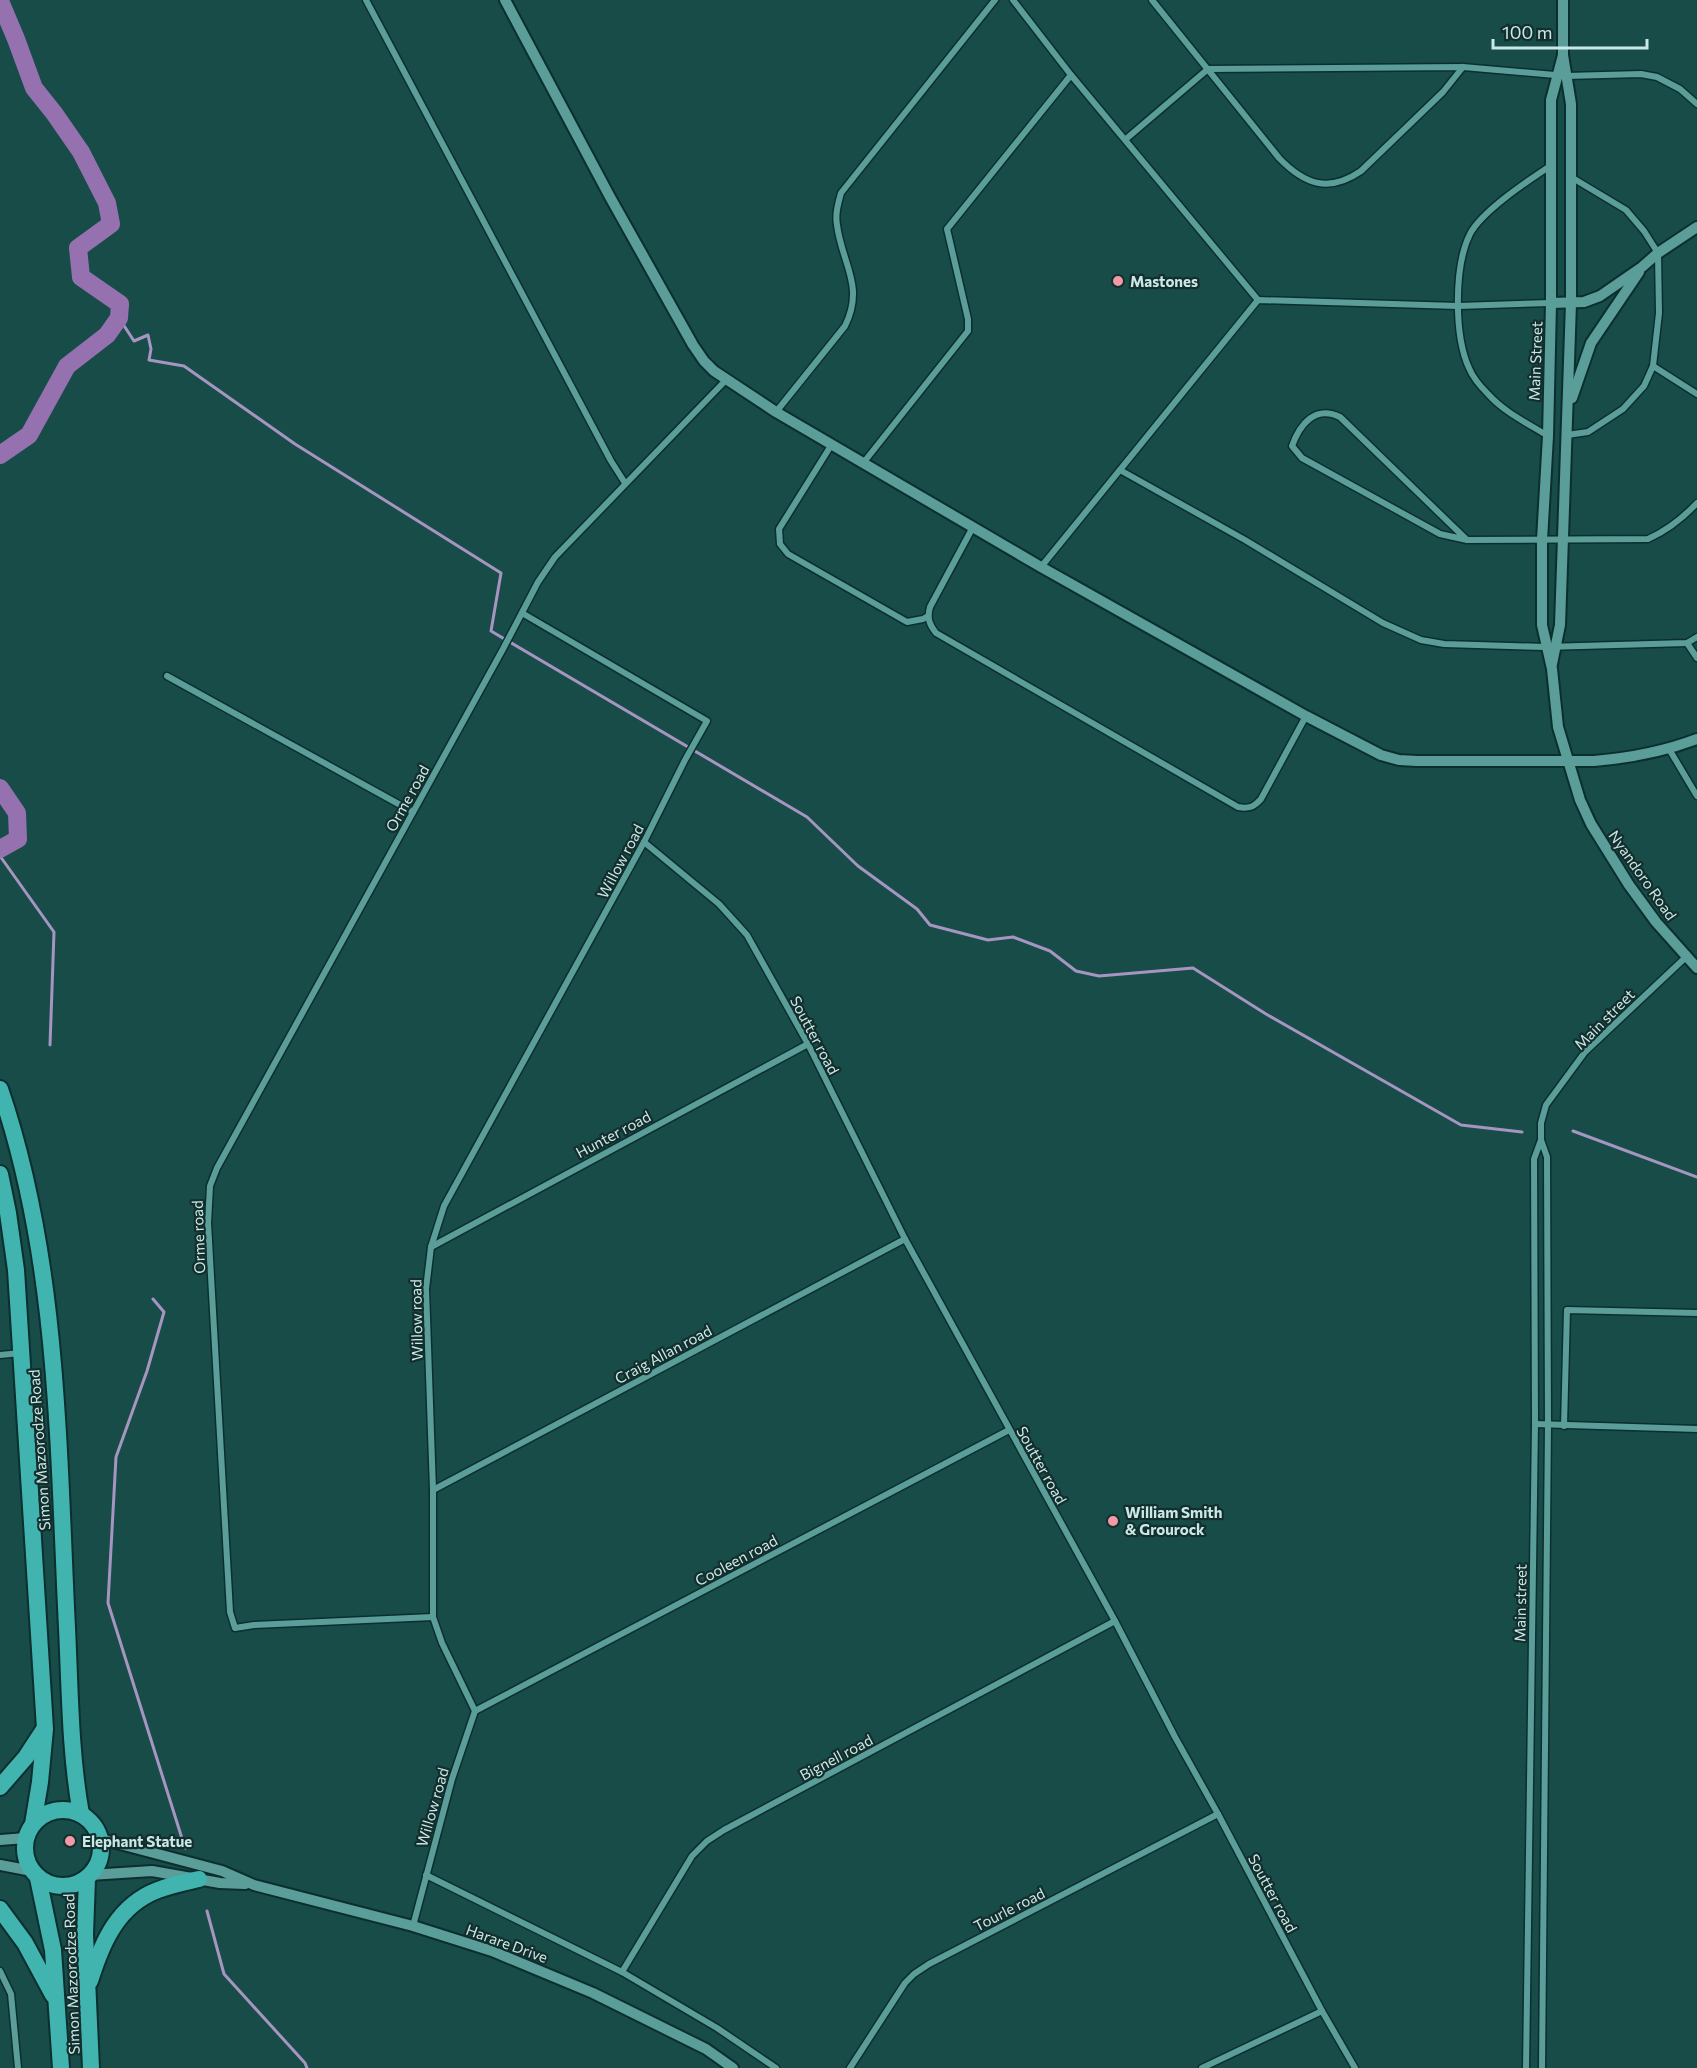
<svg xmlns="http://www.w3.org/2000/svg" width="1697" height="2068" viewBox="0 0 1697 2068" font-family="Commissioner,sans-serif">
	<style>
		.lines { fill: none; stroke-linecap: round; stroke-linejoin: round }
		.stream { stroke: #a595c0; stroke-width: 3 }
		.river { stroke: #9671af; stroke-width: 18 }
		.minor-casing { stroke: #0b2f2e; stroke-width: 9 }
		.tertiary-casing { stroke: #0b2f2e; stroke-width: 14 }
		.trunk-casing { stroke: #0b2f2e; stroke-width: 20 }
		.minor { stroke: #5b9d99; stroke-width: 6 }
		.tertiary { stroke: #5b9d99; stroke-width: 10 }
		.trunk { stroke: #42b4b0; stroke-width: 16 }
		.poi-dot { fill: #f39aa7; stroke: #132e2d; stroke-width: 2 }
		.labels { text-anchor: middle; dominant-baseline: central; stroke-width: 4.5; stroke-linejoin: round; paint-order: stroke }
		.poi-label { font-size: 15px; font-weight: bold; fill: #c9e9e7; stroke: #132e2d; text-anchor: start }
		.street-label { font-size: 15px; fill: #c9e9e7; stroke: #132e2d }
	</style>
	<rect width="100%" height="100%" fill="#184c49"/>
	<g class="lines">
		<g class="stream">
			<path d="M119 318 134 341 148 335 151 349 149 360 184 366 295 444 501 573 491 631 807 817 858 866 917 909 930 925 988 940 1013 937 1050 951 1076 971 1099 976 1193 968 1266 1014 1461 1125 1522 1132"/>
			<path d="M0 856 54 932 50 1045"/>
			<path d="M1573 1131 1697 1177"/>
			<path d="M153 1299 164 1312 147 1371 116 1457 108 1603 185 1848"/>
			<path d="M207 1911 224 1974 305 2063 307 2068"/>
		</g>
		<g class="river">
			<path d="M0 1 16 39 34 88 54 113 81 152 107 203 111 224 78 248 81 277 120 304 119 318 107 335 67 366 29 435 0 455"/>
			<path d="M0 788 17 813 18 839 0 849"/>
		</g>
		<defs>
			<g id="minor">
				<path d="M366 0 611 461 625 483"/>
				<path d="M1013 0 1071 75 1258 300"/>
				<path d="M1152 0 1279 158C1305 185 1329 193 1361 171L1443 92 1463 67"/>
				<path d="M1126 139 1208 69 1463 67 1566 76 1641 74 1657 77 1680 89 1697 104"/>
				<path d="M1653 366 1697 394"/>
				<path d="M776 412 845 326C865 286 842 264 837 225 835 214 838 204 841 193L995 0"/>
				<path d="M1567 435 1588 432 1623 409 1644 386 1653 366 1659 313 1658 253 1644 231 1626 210 1571 177"/>
				<path d="M1548 436C1527 423 1504 412 1488 394 1481 387 1473 378 1469 368 1454 335 1454 266 1470 234 1482 211 1529 180 1550 166"/>
				<path d="M832 444 779 529 780 544 788 554 907 622 923 619 928 616"/>
				<path d="M864 462 968 331V319L947 229 1071 75"/>
				<path d="M1120 470 1245 540 1383 623 1421 640 1444 644 1545 647 1687 643 1697 637"/>
				<path d="M973 527 930 607C927 618 929 624 936 633L1238 807C1249 809 1254 807 1261 799L1306 716"/>
				<path d="M1467 540 1340 417C1315 405 1300 424 1292 446L1302 458 1440 534 1467 540 1648 539C1668 530 1682 519 1697 503"/>
				<path d="M1041 567 1258 300 1458 306 1551 303"/>
				<path d="M1687 643 1697 658"/>
				<path d="M167 676 413 812"/>
				<path d="M1669 749 1697 796"/>
				<path d="M644 842 719 904 747 935 808 1044 905 1239 1115 1621 1175 1737 1218 1814 1322 2011 1202 2068"/>
				<path d="M431 1247 808 1044"/>
				<path d="M0 1355 21 1353"/>
				<path d="M1535 1424 1697 1429"/>
				<path d="M1564 1426 1567 1310 1697 1313"/>
				<path d="M433 1490 905 1239"/>
				<path d="M433 1617 254 1625 235 1628 230 1612 208 1223 210 1186 217 1168 503 649 538 582 555 557 726 380"/>
				<path d="M475 1711 1009 1430"/>
				<path d="M426 1875 622 1972 717 2028 776 2068"/>
				<path d="M413 1926 452 1779 475 1711 442 1643 433 1617V1490L426 1289 431 1247 444 1206 644 842 685 760 707 721 522 613"/>
				<path d="M0 1971 11 1994 18 2068"/>
				<path d="M622 1972 692 1856 707 1841 724 1830 1115 1621"/>
				<path d="M1322 2011 1355 2068"/>
				<path d="M850 2068 905 1983 914 1974 929 1964 1218 1814"/>
				<path d="M1526 2068 1535 1424 1534 1159 1541 1140"/>
				<path d="M1542 2068 1548 1425 1547 1157 1541 1140V1123L1546 1105 1585 1052 1686 957"/>
			</g>
			<g id="tertiary">
				<path d="M505 0 610 197 693 345 704 361 714 371 776 412 1041 567 1306 716 1381 755 1399 760 1417 761H1594C1630 758 1663 752 1697 739"/>
				<path d="M1563 55 1551 100V303L1548 436 1542 540V625L1552 669 1558 727 1580 800 1591 824 1629 885 1656 922 1697 968"/>
				<path d="M1551 303 1584 302 1600 296 1642 267 1658 253 1697 227"/>
				<path d="M1572 398 1591 343 1639 272"/>
				<path d="M1552 664 1560 625 1571 303V104L1563 55V0"/>
				<path d="M101 1839 222 1871 254 1885 413 1926 492 1951 593 1993 706 2049 733 2068"/>
				<path d="M0 1840 26 1838"/>
				<path d="M0 1865 32 1871"/>
				<path d="M90 1875 152 1871 220 1883 245 1884"/>
			</g>
			<g id="trunk">
				<path d="M0 1089C59 1261 58 1448 67 1628 70 1690 70 1753 81 1814"/>
				<path d="M0 1174 8 1213 16 1270 45 1729 40 1782 33 1824"/>
				<path d="M0 1787 26 1757 43 1731"/>
				<circle cx="63" cy="1848" r="38"/>
				<path d="M38 1878 53 1950 61 2068"/>
				<path d="M87 1878 85 1934 91 2068"/>
				<path d="M0 1909 25 1943 53 1995"/>
				<path d="M90 1981C102 1942 118 1905 158 1890 171 1885 186 1882 199 1879"/>
			</g>
		</defs>
		<use href="#minor" class="minor-casing"/>
		<use href="#tertiary" class="tertiary-casing"/>
		<use href="#trunk" class="trunk-casing"/>
		<use href="#minor" class="minor"/>
		<use href="#tertiary" class="tertiary"/>
		<use href="#trunk" class="trunk"/>
	</g>
	<g class="poi-dot">
		<circle cx="1118" cy="281" r="6"/>
		<circle cx="1113" cy="1521" r="6"/>
		<circle cx="70" cy="1841" r="6"/>
	</g>
	<g class="labels">
		<g class="poi-label">
			<text x="1130" y="281">Mastones</text>
			<text x="1125" y="1512">William Smith<tspan x="1125" dy="17">&amp; Grourock</tspan></text>
			<text x="82" y="1841">Elephant Statue</text>
		</g>
		<g class="street-label">
			<text transform="translate(1535 361) rotate(-88)">Main Street</text>
			<text transform="translate(407 798) rotate(-61)">Orme road</text>
			<text transform="translate(620 861) rotate(-62)">Willow road</text>
			<text transform="translate(1643 875) rotate(55)">Nyandoro Road</text>
			<text transform="translate(1604 1019) rotate(-45)">Main street</text>
			<text transform="translate(815 1035) rotate(62)">Soutter road</text>
			<text transform="translate(613 1134) rotate(-28)">Hunter road</text>
			<text transform="translate(198 1237) rotate(-92)">Orme road</text>
			<text transform="translate(416 1320) rotate(-91)">Willow road</text>
			<text transform="translate(663 1354) rotate(-28)">Craig Allan road</text>
			<text transform="translate(39 1450) rotate(-94)">Simon Mazorodze Road</text>
			<text transform="translate(1042 1465) rotate(61)">Soutter road</text>
			<text transform="translate(736 1560) rotate(-28)">Cooleen road</text>
			<text transform="translate(1520 1603) rotate(-89)">Main street</text>
			<text transform="translate(836 1757) rotate(-28)">Bignell road</text>
			<text transform="translate(432 1807) rotate(-74)">Willow road</text>
			<text transform="translate(1273 1893) rotate(62)">Soutter road</text>
			<text transform="translate(1009 1909) rotate(-27)">Tourle road</text>
			<text transform="translate(507 1943) rotate(20)">Harare Drive</text>
			<text transform="translate(71 1974) rotate(-92)">Simon Mazorodze Road</text>
		</g>
	</g>
	<path d="M1493 39v9h154v-9" fill="none" stroke="#c9e9e7" stroke-width="3"/>
	<text x="1502" y="39" font-size="18" fill="#c9e9e7" stroke="#132e2d" stroke-width="4.5" paint-order="stroke">100 m</text>
</svg>
